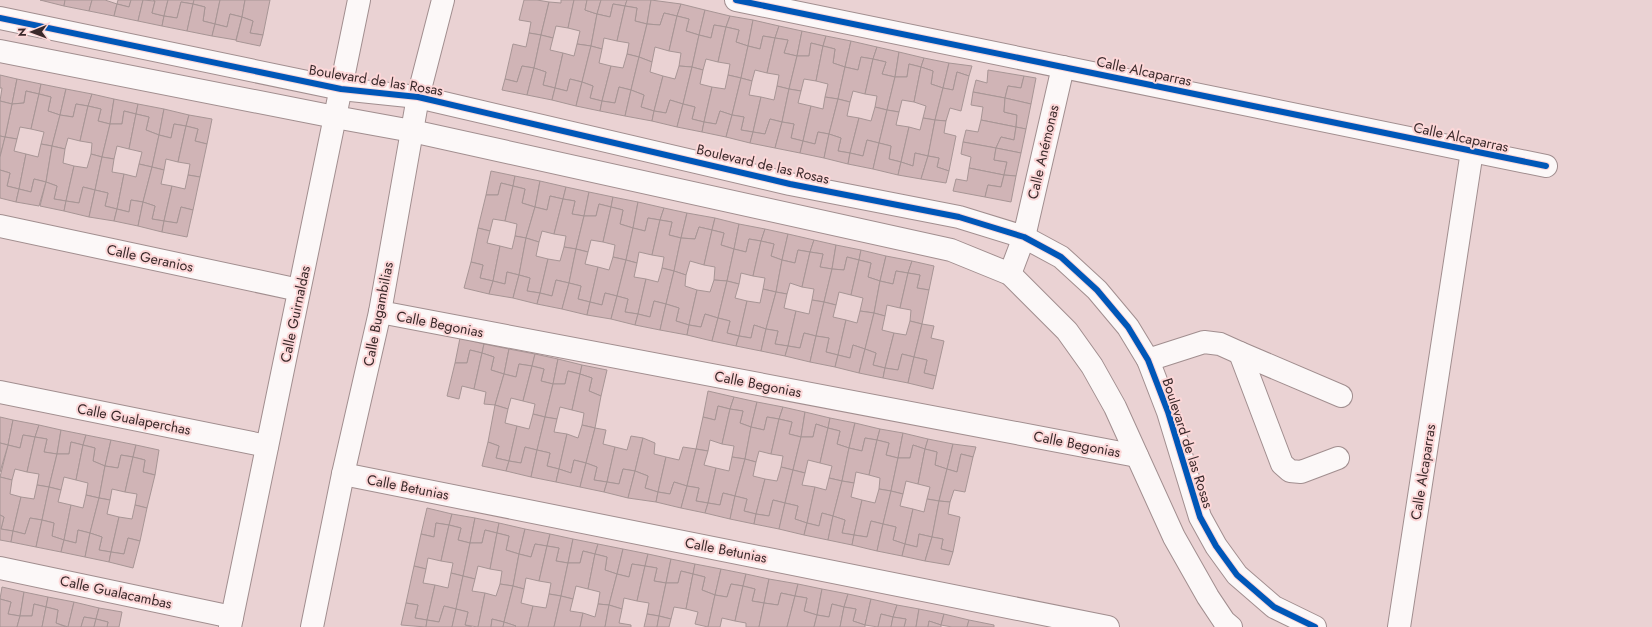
<svg xmlns="http://www.w3.org/2000/svg" width="1652" height="627" viewBox="0 0 1652 627" font-family="Jost,sans-serif">
	<style>
		.building { fill: #d0b4b6; stroke: #a79595 }
		.lines { fill: none; stroke-linecap: round; stroke-linejoin: round }
		.minor-casing { stroke: #a18e8f; stroke-width: 24 }
		.minor { stroke: #fcf8f8; stroke-width: 22 }
		.cycleway-casing { stroke: #fcd7d8; stroke-width: 8 }
		.cycleway { stroke: #0057b8; stroke-width: 6 }
		.labels { text-anchor: middle; dominant-baseline: central; stroke-width: 4; stroke-linejoin: round; paint-order: stroke }
		.street-label { font-size: 14px; fill: #3a292a; stroke: #fcd7d8 }
	</style>
	<rect width="100%" height="100%" fill="#ead2d3"/>
	<g class="building">
		<path d="M40 0H65L64 6Z"/>
		<path d="M65 0H92L89 11 64 6Z"/>
		<path d="M92 0H105L117 4 114 16 89 11Z"/>
		<path d="M118 0H131L129 7 117 4Z"/>
		<path d="M131 0H143L138 21 114 16 117 4 129 7Z"/>
		<path d="M143 0 155 1 152 13 164 16 162 26 138 21Z"/>
		<path d="M153 0H168L164 16 152 13 155 1Z"/>
		<path d="M168 0H194L193 4 181 2 177 18 164 16Z"/>
		<path d="M194 0H220L215 24 203 21 205 7 193 4Z"/>
		<path d="M220 0H245L242 17 230 14 227 27 215 24Z"/>
		<path d="M245 0H270L263 35 250 33 253 21 242 17Z"/>
		<path d="M524 0H537L549 2 541 35 529 33 531 22 519 20Z"/>
		<path d="M561 0H574L568 28 556 26 553 38 541 35 549 2 561 3Z"/>
		<path d="M574 0H587L585 10 597 14 591 46 577 44 580 31 568 28Z"/>
		<path d="M587 0H601L597 14 585 10Z"/>
		<path d="M601 0H627L625 6 613 4 610 17 597 14Z"/>
		<path d="M627 0H651L647 24 635 21 637 8 625 6Z"/>
		<path d="M651 0 681 4 677 16 664 13 660 25 647 24Z"/>
		<path d="M181 2 193 4 187 31 162 26 164 16 177 18Z"/>
		<path d="M193 4 205 7 203 21 215 24 212 36 187 31Z"/>
		<path d="M613 4 625 6 617 41 604 38 602 49 591 46 597 14 610 17Z"/>
		<path d="M681 4 705 10 699 35 686 31 689 19 677 16Z"/>
		<path d="M625 6 637 8 635 21 647 24 639 57 627 54 629 43 617 41Z"/>
		<path d="M705 10 730 16 726 27 714 25 711 38 699 35Z"/>
		<path d="M664 13 677 16 669 51 655 47 652 62 639 57 647 24 660 25Z"/>
		<path d="M230 14 242 17 236 40 212 36 215 24 227 27Z"/>
		<path d="M677 16 689 19 686 31 699 35 692 67 679 66 681 53 669 51Z"/>
		<path d="M730 16 753 20 748 46 736 42 739 30 726 27Z"/>
		<path d="M242 17 253 21 250 33 263 35 260 46 236 41Z"/>
		<path d="M753 20 779 26 775 38 763 36 760 49 748 46Z"/>
		<path d="M714 25 726 27 718 62 706 59 703 70 692 67 699 35 711 38Z"/>
		<path d="M779 26 802 31 797 56 784 53 788 40 775 38Z"/>
		<path d="M726 27 739 30 736 42 748 46 741 78 728 75 730 64 718 62Z"/>
		<path d="M802 31 826 36 823 46 811 43 809 56H797Z"/>
		<path d="M529 33 541 35 534 68 522 66 517 82 505 79 513 44 526 47Z"/>
		<path d="M541 35 553 38 550 50 563 53 555 88 543 85 546 72 534 68Z"/>
		<path d="M763 36 775 38 767 73 755 70 752 81 741 78 748 46 760 49Z"/>
		<path d="M826 36 851 41 845 67 833 63 835 49 823 46Z"/>
		<path d="M775 38 788 40 784 53 797 56 789 89 777 86 779 75 767 73Z"/>
		<path d="M851 41 877 47 873 59 861 57 858 70 845 67Z"/>
		<path d="M811 43 823 46 816 81 804 79 801 91 789 89 797 56H809Z"/>
		<path d="M577 44 591 46 582 82 570 79 567 91 555 88 563 53 574 56Z"/>
		<path d="M591 46 602 49 599 63 611 66 602 101 590 98 593 86 582 82Z"/>
		<path d="M823 46 835 49 833 63 845 67 838 99 825 97 828 84 816 81Z"/>
		<path d="M877 47 899 52 895 77 882 74 886 62 873 59Z"/>
		<path d="M899 52 924 58 921 67 909 64 907 77H895Z"/>
		<path d="M627 54 639 57 631 90 619 87 615 103 602 101 611 66 623 68Z"/>
		<path d="M639 57 652 62 650 72 663 76 654 111 641 107 644 95 631 90Z"/>
		<path d="M861 57 873 59 865 94 853 91 850 102 838 99 845 67 858 70Z"/>
		<path d="M924 58 949 63 943 88 931 84 933 71 921 67Z"/>
		<path d="M873 59 886 62 882 74 895 77 887 110 875 107 877 96 865 94Z"/>
		<path d="M949 63 972 66 969 76 957 72 953 90 943 88Z"/>
		<path d="M909 64 921 67 914 102 902 100 899 112 887 110 895 77H907Z"/>
		<path d="M522 66 534 68 527 95 502 90 505 79 517 82Z"/>
		<path d="M679 66 692 67 683 104 670 100 666 113 654 111 663 76 675 79Z"/>
		<path d="M692 67 703 70 700 84 712 87 704 122 692 119 695 107 683 104Z"/>
		<path d="M921 67 933 71 931 84 943 88 935 120 923 118 926 106 914 102Z"/>
		<path d="M534 68 546 72 543 85 555 88 552 100 527 95Z"/>
		<path d="M988 70 1024 76 1021 88 1008 86 1005 98 973 92 976 80 987 83Z"/>
		<path d="M957 72 969 76 961 111 950 108 946 121 935 120 943 88 953 90Z"/>
		<path d="M0 75 17 79 12 104 0 101 2 88H0Z"/>
		<path d="M728 75 741 78 732 115 720 111 716 124 704 122 712 87 725 89Z"/>
		<path d="M1024 76 1036 78 1031 104 1005 98 1008 86 1021 88Z"/>
		<path d="M741 78 752 81 749 95 761 97 753 132 741 130 744 117 732 115Z"/>
		<path d="M17 79 41 84 39 94 26 91 24 103 12 104Z"/>
		<path d="M570 79 582 82 576 106 552 100 555 88 567 91Z"/>
		<path d="M582 82 593 86 590 98 602 101 600 111 576 106Z"/>
		<path d="M41 84 66 89 60 115 48 111 51 97 39 94Z"/>
		<path d="M777 86 789 89 782 122 770 119 765 134 753 132 761 97 774 100Z"/>
		<path d="M619 87 631 90 625 116 600 111 602 101 615 103Z"/>
		<path d="M66 89 92 94 88 106 76 104 73 117 60 115Z"/>
		<path d="M789 89 801 91 798 103 811 106 803 141 791 138 794 124 782 122Z"/>
		<path d="M631 90 644 95 641 107 654 111 652 121 625 116Z"/>
		<path d="M26 91 39 94 31 129 20 127 17 139 5 137 12 104 24 103Z"/>
		<path d="M973 92 1005 98 1004 112 1017 115 1016 127 981 120 983 107 971 105Z"/>
		<path d="M39 94 51 97 48 111 60 115 52 146 41 144 44 132 31 129Z"/>
		<path d="M92 94 114 99 110 124 98 121 101 109 88 106Z"/>
		<path d="M825 97 838 99 829 134 818 132 815 144 803 141 811 106 823 109Z"/>
		<path d="M1005 98 1031 104 1026 129 1016 127 1017 115 1004 112Z"/>
		<path d="M114 99 138 104 136 114 124 111 122 124H110Z"/>
		<path d="M838 99 850 102 847 116 859 118 850 153 838 151 841 138 829 134Z"/>
		<path d="M670 100 683 104 677 127 652 121 654 111 666 113Z"/>
		<path d="M0 101 12 104 5 137 0 136Z"/>
		<path d="M76 104 88 106 80 141 68 138 65 149 52 146 60 115 73 117Z"/>
		<path d="M138 104 164 109 159 135 146 130 149 117 136 114Z"/>
		<path d="M683 104 695 107 692 119 704 122 702 132 677 127Z"/>
		<path d="M88 106 101 109 98 121 110 124 102 157 91 154 92 143 80 141Z"/>
		<path d="M875 107 887 110 879 143 867 140 863 156 850 153 859 118 871 121Z"/>
		<path d="M164 109 189 115 186 126 174 124 171 138 159 135Z"/>
		<path d="M887 110 899 112 896 125 909 127 901 162 889 159 891 146 879 143Z"/>
		<path d="M124 111 136 114 129 149 117 146 114 159 102 157 110 124H122Z"/>
		<path d="M720 111 732 115 726 137 702 132 704 122 716 124Z"/>
		<path d="M136 114 149 117 146 130 159 135 152 167 139 164 142 152 129 149Z"/>
		<path d="M189 115 212 119 207 144 195 141 198 129 186 126Z"/>
		<path d="M732 115 744 117 741 130 753 132 750 143 726 137Z"/>
		<path d="M923 118 935 120 928 156 915 153 913 166 901 162 909 127 920 130Z"/>
		<path d="M770 119 782 122 775 148 750 143 753 132 765 134Z"/>
		<path d="M935 120 946 121 944 133 956 136 949 171 937 167 939 158 928 156Z"/>
		<path d="M981 120 1016 127 1014 140 1001 137 996 148 963 142 966 130 978 132Z"/>
		<path d="M782 122 794 124 791 138 803 141 800 153 775 148Z"/>
		<path d="M174 124 186 126 178 162 166 159 164 170 152 167 159 135 171 138Z"/>
		<path d="M186 126 198 129 195 141 207 144 200 177 188 175 190 164 178 162Z"/>
		<path d="M1016 127 1026 129 1021 153 996 148 1001 137 1014 140Z"/>
		<path d="M818 132 829 134 824 158 800 153 803 141 815 144Z"/>
		<path d="M829 134 841 138 838 151 850 153 848 164 824 158Z"/>
		<path d="M0 136 5 137 0 157Z"/>
		<path d="M5 137 17 139 14 151 26 154 19 189 7 186 10 173 0 170V157Z"/>
		<path d="M867 140 879 143 873 169 848 164 850 153 863 156Z"/>
		<path d="M963 142 996 148 994 160 1007 162 1004 175 969 168 971 157 961 154Z"/>
		<path d="M879 143 891 146 889 159 901 162 898 175 873 169Z"/>
		<path d="M41 144 52 146 46 182 34 179 31 192 19 189 26 154 38 157Z"/>
		<path d="M52 146 65 149 63 163 74 166 66 201 54 199 57 186 46 182Z"/>
		<path d="M996 148 1021 153 1016 176 1004 175 1007 162 994 160Z"/>
		<path d="M915 153 928 156 921 179 898 175 901 162 913 166Z"/>
		<path d="M91 154 102 157 95 190 83 187 79 203 66 201 74 166 87 168Z"/>
		<path d="M928 156 939 158 937 167 949 171 946 183 921 179Z"/>
		<path d="M102 157 114 159 112 172 124 174 117 209 105 206 108 193 95 190Z"/>
		<path d="M139 164 152 167 143 202 131 200 129 212 117 209 124 174 136 177Z"/>
		<path d="M152 167 164 170 161 184 172 186 164 221 152 219 155 206 143 202Z"/>
		<path d="M969 168 1004 175 1001 187 988 185 985 197 953 191 956 179 967 181Z"/>
		<path d="M0 170 10 173 7 186 19 189 16 202 0 198Z"/>
		<path d="M491 171 515 176 513 186 501 183 498 195H486Z"/>
		<path d="M188 175 200 177 193 210 181 207 177 223 164 221 172 186 185 189Z"/>
		<path d="M1004 175 1016 176 1011 202 985 197 988 185 1001 187Z"/>
		<path d="M515 176 540 181 535 207 522 203 525 189 513 186Z"/>
		<path d="M34 179 46 182 39 206 16 202 19 189 31 192Z"/>
		<path d="M540 181 566 187 563 199 550 196 547 210 535 207Z"/>
		<path d="M46 182 57 186 54 199 66 201 64 211 40 206Z"/>
		<path d="M501 183 513 186 505 221 493 219 490 231 478 228 486 195H498Z"/>
		<path d="M513 186 525 189 522 203 535 207 526 238 515 236 517 224 505 221Z"/>
		<path d="M83 187 95 190 89 217 64 211 66 201 79 203Z"/>
		<path d="M566 187 589 192 584 216 572 214 575 201 563 199Z"/>
		<path d="M95 190 108 193 105 206 117 209 114 221 89 217Z"/>
		<path d="M589 192 613 197 611 207 599 204 596 216H584Z"/>
		<path d="M550 196 563 199 554 234 542 231 539 242 526 238 535 207 547 210Z"/>
		<path d="M613 197 638 202 633 228 620 224 623 210 611 207Z"/>
		<path d="M563 199 575 201 572 214 584 216 576 249 564 247 566 236 554 234Z"/>
		<path d="M131 200 143 202 138 226 114 221 117 209 129 212Z"/>
		<path d="M143 202 155 206 152 219 164 221 162 232 138 226Z"/>
		<path d="M638 202 664 208 660 220 648 218 645 231 633 228Z"/>
		<path d="M599 204 611 207 603 242 591 240 588 252 576 249 584 216H596Z"/>
		<path d="M181 207 193 210 187 237 162 232 164 221 177 223Z"/>
		<path d="M611 207 623 210 620 224 633 228 626 260 613 257 615 245 603 242Z"/>
		<path d="M664 208 687 213 681 238 669 235 672 222 660 220Z"/>
		<path d="M687 213 715 218 712 230 699 227 695 239 681 238Z"/>
		<path d="M648 218 660 220 652 255 639 252 637 263 626 260 633 228 645 231Z"/>
		<path d="M715 218 739 224 734 249 721 245 724 233 712 230Z"/>
		<path d="M660 220 672 222 669 235 681 238 674 271 662 268 664 257 652 255Z"/>
		<path d="M739 224 765 229 761 241 749 239 746 252 734 249Z"/>
		<path d="M699 227 712 230 704 265 690 261 686 275 674 271 681 238 695 239Z"/>
		<path d="M478 228 490 231 487 243 500 246 493 281 480 278 483 265 471 262Z"/>
		<path d="M765 229 788 234 782 260 771 256 774 244 761 241Z"/>
		<path d="M712 230 724 233 721 245 734 249 727 281 714 280 715 267 704 265Z"/>
		<path d="M788 234 814 240 810 252 798 250 795 263 782 260Z"/>
		<path d="M515 236 526 238 519 275 507 272 505 284 493 281 500 246 512 249Z"/>
		<path d="M526 238 539 242 536 256 548 259 540 293 527 291 530 278 519 275Z"/>
		<path d="M749 239 761 241 753 276 741 273 739 284 727 281 734 249 746 252Z"/>
		<path d="M814 240 836 245 832 269 820 267 823 254 810 252Z"/>
		<path d="M761 241 774 244 771 256 782 260 776 292 763 289 765 278 753 276Z"/>
		<path d="M836 245 861 250 859 260 847 257 844 270 832 269Z"/>
		<path d="M564 247 576 249 569 283 556 280 552 296 540 293 548 259 560 261Z"/>
		<path d="M576 249 588 252 585 264 598 267 590 302 578 299 581 286 569 283Z"/>
		<path d="M798 250 810 252 802 287 790 283 787 294 776 292 782 260 795 263Z"/>
		<path d="M861 250 886 256 880 281 868 277 871 263 859 260Z"/>
		<path d="M810 252 823 254 820 267 832 269 824 302 812 300 814 289 802 287Z"/>
		<path d="M886 256 912 261 908 273 896 271 893 284 880 281Z"/>
		<path d="M613 257 626 260 617 296 605 293 602 305 590 302 598 267 609 270Z"/>
		<path d="M847 257 859 260 851 295 839 292 836 305 824 302 832 269 844 270Z"/>
		<path d="M626 260 637 263 634 277 646 279 638 314 625 312 628 299 617 296Z"/>
		<path d="M859 260 871 263 868 277 880 281 874 313 860 311 863 298 851 295Z"/>
		<path d="M912 261 934 266 929 290 917 288 920 275 908 273Z"/>
		<path d="M471 262 483 265 480 278 493 281 489 294 464 288Z"/>
		<path d="M662 268 674 271 666 304 654 301 650 317 638 314 646 279 658 282Z"/>
		<path d="M674 271 686 275 685 286 697 290 689 325 676 321 679 308 666 304Z"/>
		<path d="M896 271 908 273 900 308 887 305 885 316 874 313 880 281 893 284Z"/>
		<path d="M507 272 519 275 513 298 489 294 493 281 505 284Z"/>
		<path d="M908 273 920 275 917 288 929 290 922 324 910 321 911 310 900 308Z"/>
		<path d="M519 275 530 278 527 291 540 293 537 304 513 298Z"/>
		<path d="M556 280 569 283 562 309 537 304 540 293 552 296Z"/>
		<path d="M714 280 727 281 718 318 705 314 701 327 689 325 697 290 710 292Z"/>
		<path d="M727 281 739 284 735 298 747 301 739 336 727 333 730 321 718 318Z"/>
		<path d="M569 283 581 286 578 299 590 302 587 315 562 309Z"/>
		<path d="M763 289 776 292 766 329 754 325 751 338 739 336 747 301 760 303Z"/>
		<path d="M776 292 787 294 784 308 796 311 788 346 775 344 778 331 766 329Z"/>
		<path d="M605 293 617 296 611 319 587 315 590 302 602 305Z"/>
		<path d="M617 296 628 299 625 312 638 314 635 325 611 319Z"/>
		<path d="M812 300 824 302 816 336 804 333 800 348 788 346 796 311 809 314Z"/>
		<path d="M654 301 666 304 660 330 635 325 638 314 650 317Z"/>
		<path d="M824 302 836 305 833 317 846 320 838 355 826 352 829 338 816 336Z"/>
		<path d="M666 304 679 308 676 321 689 325 687 335 660 330Z"/>
		<path d="M860 311 874 313 865 349 853 345 850 358 838 355 846 320 857 323Z"/>
		<path d="M874 313 885 316 882 330 894 333 885 368 873 365 876 353 865 349Z"/>
		<path d="M705 314 718 318 712 341 687 335 689 325 701 327Z"/>
		<path d="M718 318 730 321 727 333 739 336 736 346 712 341Z"/>
		<path d="M910 321 922 324 914 357 902 354 898 370 885 368 894 333 906 335Z"/>
		<path d="M922 324 934 326 931 338 944 341 936 376 924 373 927 360 914 357Z"/>
		<path d="M754 325 766 329 761 351 736 346 739 336 751 338Z"/>
		<path d="M766 329 778 331 775 344 788 346 785 356 761 351Z"/>
		<path d="M804 333 816 336 810 362 785 356 788 346 800 348Z"/>
		<path d="M816 336 829 338 826 352 838 355 835 367 810 362Z"/>
		<path d="M460 338 484 344 482 353 470 350 467 363H455Z"/>
		<path d="M484 344 509 349 504 374 491 370 494 357 482 353Z"/>
		<path d="M853 345 865 349 859 373 835 367 838 355 850 358Z"/>
		<path d="M509 349 535 354 532 366 519 364 516 377 504 374Z"/>
		<path d="M865 349 876 353 873 365 885 368 883 378 859 373Z"/>
		<path d="M470 350 482 353 474 389 462 386 459 399 447 396 455 363H467Z"/>
		<path d="M482 353 494 357 491 370 504 374 495 405 484 404 486 392 474 389Z"/>
		<path d="M535 354 558 359 553 384 541 381 544 369 532 366Z"/>
		<path d="M902 354 914 357 908 383 883 378 885 368 898 370Z"/>
		<path d="M914 357 927 360 924 373 936 376 933 389 908 383Z"/>
		<path d="M558 359 582 365 580 374 568 371 565 384H553Z"/>
		<path d="M519 364 532 366 523 401 511 398 508 409 495 405 504 374 516 377Z"/>
		<path d="M582 365 607 370 601 396 589 391 592 378 580 374Z"/>
		<path d="M532 366 544 369 541 381 553 384 545 417 533 414 535 404 523 401Z"/>
		<path d="M568 371 580 374 572 410 560 407 557 419 545 417 553 384H565Z"/>
		<path d="M580 374 592 378 589 391 601 396 595 428 582 425 584 413 572 410Z"/>
		<path d="M708 391 734 397 730 409 718 406 715 420 703 417Z"/>
		<path d="M734 397 757 402 751 427 740 423 743 411 730 409Z"/>
		<path d="M757 402 783 407 779 419 767 417 764 430 751 427Z"/>
		<path d="M495 405 508 409 505 423 517 426 509 461 496 458 499 446 488 442Z"/>
		<path d="M718 406 730 409 722 444 710 440 708 451 696 449 703 417 715 420Z"/>
		<path d="M783 407 805 412 801 437 789 434 792 422 779 419Z"/>
		<path d="M730 409 743 411 740 423 751 427 745 459 732 457 734 446 722 444Z"/>
		<path d="M805 412 830 418 828 428 816 424 813 437H801Z"/>
		<path d="M533 414 545 417 537 450 525 447 521 463 509 461 517 426 529 429Z"/>
		<path d="M0 417 13 420 8 445 0 443Z"/>
		<path d="M545 417 557 419 554 432 567 434 559 469 547 466 550 453 537 450Z"/>
		<path d="M767 417 779 419 771 454 759 451 756 462 745 459 751 427 764 430Z"/>
		<path d="M830 418 855 423 849 448 837 444 840 431 828 428Z"/>
		<path d="M779 419 792 422 789 434 801 437 793 470 781 467 783 456 771 454Z"/>
		<path d="M13 420 39 425 35 437 23 435 20 448 8 445Z"/>
		<path d="M855 423 880 429 877 440 865 438 862 451 849 448Z"/>
		<path d="M816 424 828 428 820 463 808 460 805 473 793 470 801 437H813Z"/>
		<path d="M39 425 61 430 57 454 44 452 47 439 35 437Z"/>
		<path d="M582 425 595 428 586 463 574 460 571 473 559 469 567 434 578 438Z"/>
		<path d="M595 428 606 430 603 444 615 447 607 482 594 480 597 467 586 463Z"/>
		<path d="M828 428 840 431 837 444 849 448 842 481 829 478 832 466 820 463Z"/>
		<path d="M880 429 903 433 898 458 886 455 889 443 877 440Z"/>
		<path d="M61 430 86 435 83 445 71 442 69 454H57Z"/>
		<path d="M903 433 928 439 925 449 913 445 910 458H898Z"/>
		<path d="M23 435 35 437 27 472 15 469 12 480 0 477 8 445 20 448Z"/>
		<path d="M86 435 111 440 105 466 93 461 95 448 83 445Z"/>
		<path d="M631 436 643 438 635 471 623 469 619 484 607 482 615 447 627 450Z"/>
		<path d="M35 437 47 439 44 452 57 454 49 487 37 485 39 474 27 472Z"/>
		<path d="M643 438 655 443 654 454 666 457 658 492 645 488 648 476 635 471Z"/>
		<path d="M865 438 877 440 869 475 856 472 854 483 842 481 849 448 862 451Z"/>
		<path d="M928 439 953 444 947 469 935 465 937 452 925 449Z"/>
		<path d="M111 440 136 445 133 457 121 455 118 468 105 466Z"/>
		<path d="M877 440 889 443 886 455 898 458 891 491 879 489 880 478 869 475Z"/>
		<path d="M71 442 83 445 76 480 64 477 61 490 49 487 57 454H69Z"/>
		<path d="M488 442 499 446 496 458 509 461 506 471 482 466Z"/>
		<path d="M0 443 8 445 0 472Z"/>
		<path d="M953 444 976 447 973 457 961 454 957 472 947 469Z"/>
		<path d="M83 445 95 448 93 461 105 466 99 498 86 495 88 483 76 480Z"/>
		<path d="M136 445 159 450 155 475 143 472 145 460 133 457Z"/>
		<path d="M913 445 925 449 918 484 906 481 903 494 891 491 898 458H910Z"/>
		<path d="M525 447 537 450 531 477 506 471 509 461 521 463Z"/>
		<path d="M683 447 696 449 687 486 674 482 670 494 658 492 666 457 679 460Z"/>
		<path d="M696 449 708 451 704 465 716 468 708 503 696 501 699 488 687 486Z"/>
		<path d="M925 449 937 452 935 465 947 469 939 501 927 499 930 487 918 484Z"/>
		<path d="M537 450 550 453 547 466 559 469 556 482 531 477Z"/>
		<path d="M961 454 973 457 965 492 954 490 950 502 939 501 947 469 957 472Z"/>
		<path d="M121 455 133 457 125 492 112 489 110 500 99 498 105 466 118 468Z"/>
		<path d="M133 457 145 460 143 472 155 475 147 508 135 505 137 494 125 492Z"/>
		<path d="M732 457 745 459 735 496 723 493 720 505 708 503 716 468 729 471Z"/>
		<path d="M745 459 756 462 753 476 765 479 756 514 744 511 747 499 735 496Z"/>
		<path d="M574 460 586 463 580 487 556 482 559 469 571 473Z"/>
		<path d="M586 463 597 467 594 480 607 482 604 492 580 487Z"/>
		<path d="M781 467 793 470 785 503 773 500 769 516 756 514 765 479 777 481Z"/>
		<path d="M623 469 635 471 628 498 604 492 607 482 619 484Z"/>
		<path d="M793 470 805 473 802 485 815 487 807 523 795 519 798 506 785 503Z"/>
		<path d="M635 471 648 476 645 488 658 492 656 502 628 498Z"/>
		<path d="M0 477 12 480 10 494 21 497 13 531 1 529 4 517 0 515Z"/>
		<path d="M829 478 842 481 833 516 822 513 819 526 807 523 815 487 826 490Z"/>
		<path d="M842 481 854 483 851 497 862 500 854 535 842 533 845 520 833 516Z"/>
		<path d="M674 482 687 486 681 508 656 502 658 492 670 494Z"/>
		<path d="M37 485 49 487 42 520 30 518 25 534 13 531 21 497 34 499Z"/>
		<path d="M687 486 699 488 696 501 708 503 705 513 681 508Z"/>
		<path d="M49 487 61 490 58 502 71 505 64 540 52 536 54 523 42 520Z"/>
		<path d="M879 489 891 491 883 524 871 521 867 537 854 535 862 500 875 503Z"/>
		<path d="M891 491 903 494 900 506 913 509 905 544 893 540 896 527 883 524Z"/>
		<path d="M723 493 735 496 730 519 705 513 708 503 720 505Z"/>
		<path d="M86 495 99 498 90 533 78 530 76 543 64 540 71 505 83 508Z"/>
		<path d="M735 496 747 499 744 511 756 514 754 524 730 519Z"/>
		<path d="M99 498 110 500 107 514 119 517 111 552 99 550 102 537 90 533Z"/>
		<path d="M927 499 939 501 932 537 919 534 917 547 905 544 913 509 924 512Z"/>
		<path d="M773 500 785 503 779 529 754 524 756 514 769 516Z"/>
		<path d="M939 501 950 502 948 514 960 517 953 552 941 549 943 539 932 537Z"/>
		<path d="M785 503 798 506 795 519 807 523 804 535 779 529Z"/>
		<path d="M135 505 147 508 140 541 128 538 124 554 111 552 119 517 132 519Z"/>
		<path d="M427 508 452 514 449 525 436 523 434 537 421 534Z"/>
		<path d="M822 513 833 516 828 540 804 535 807 523 819 526Z"/>
		<path d="M452 514 475 518 470 543 458 540 461 528 449 525Z"/>
		<path d="M0 515 4 517 1 529 13 531 11 542 0 540Z"/>
		<path d="M833 516 845 520 842 533 854 535 852 545 828 540Z"/>
		<path d="M30 518 42 520 36 547 11 542 13 531 25 534Z"/>
		<path d="M475 518 499 523 497 533 485 530 482 543H470Z"/>
		<path d="M42 520 54 523 52 536 64 540 61 552 36 547Z"/>
		<path d="M871 521 883 524 877 551 852 545 854 535 867 537Z"/>
		<path d="M436 523 449 525 441 561 428 558 426 569 414 566 421 534 434 537Z"/>
		<path d="M499 523 525 529 519 554 506 550 509 536 497 533Z"/>
		<path d="M883 524 896 527 893 540 905 544 902 556 877 551Z"/>
		<path d="M449 525 461 528 458 540 470 543 463 576 451 573 453 563 441 561Z"/>
		<path d="M525 529 550 534 547 546 535 544 531 557 519 554Z"/>
		<path d="M78 530 90 533 85 557 61 552 64 540 76 543Z"/>
		<path d="M485 530 497 533 490 569 478 566 475 579 463 576 470 543H482Z"/>
		<path d="M90 533 102 537 99 550 111 552 109 562 85 557Z"/>
		<path d="M497 533 509 536 506 550 519 554 513 586 500 584 502 571 490 569Z"/>
		<path d="M550 534 573 539 568 563 556 561 559 548 547 546Z"/>
		<path d="M919 534 932 537 925 561 902 556 905 544 917 547Z"/>
		<path d="M932 537 943 539 941 549 953 552 949 565 925 561Z"/>
		<path d="M128 538 140 541 133 568 109 562 111 552 124 554Z"/>
		<path d="M573 539 598 544 595 554 583 551 580 563H568Z"/>
		<path d="M535 544 547 546 539 581 526 578 524 589 513 586 519 554 531 557Z"/>
		<path d="M598 544 623 549 617 574 605 570 607 557 595 554Z"/>
		<path d="M547 546 559 548 556 561 568 563 561 596 549 594 551 583 539 581Z"/>
		<path d="M623 549 648 554 645 566 632 564 629 577 617 574Z"/>
		<path d="M583 551 595 554 588 589 576 586 573 599 561 596 568 563H580Z"/>
		<path d="M595 554 607 557 605 570 617 574 609 605 598 604 600 592 588 589Z"/>
		<path d="M648 554 671 559 666 583 654 581 657 568 645 566Z"/>
		<path d="M671 559 695 564 693 574 681 571 678 583H666Z"/>
		<path d="M632 564 645 566 637 601 624 598 622 609 609 605 617 574 629 577Z"/>
		<path d="M695 564 721 569 715 595 702 590 705 577 693 574Z"/>
		<path d="M414 566 426 569 423 583 435 585 427 620 415 618 418 605 406 603Z"/>
		<path d="M645 566 657 568 654 581 666 583 659 616 647 614 649 603 637 601Z"/>
		<path d="M721 569 746 574 743 586 731 584 727 597 715 595Z"/>
		<path d="M681 571 693 574 686 609 674 607 671 619 659 616 666 583H678Z"/>
		<path d="M451 573 463 576 456 609 444 606 439 622 427 620 435 585 448 588Z"/>
		<path d="M693 574 705 577 702 590 715 595 708 627 695 624 698 612 686 609Z"/>
		<path d="M746 574 769 579 764 603 752 601 755 589 743 586Z"/>
		<path d="M463 576 475 579 472 591 485 593 478 627 465 625 468 612 456 609Z"/>
		<path d="M769 579 798 584 795 596 781 593 778 605 764 603Z"/>
		<path d="M500 584 513 586 504 622 492 619 491 627H478L485 593 496 596Z"/>
		<path d="M731 584 743 586 735 621 722 618 720 627H708L715 595 727 597Z"/>
		<path d="M798 584 822 589 817 615 804 611 807 598 795 596Z"/>
		<path d="M513 586 524 589 521 603 533 606 528 627H515L516 626 504 622Z"/>
		<path d="M743 586 755 589 752 601 764 603 759 627H746V623L735 621Z"/>
		<path d="M2 587 24 592 20 616 8 614 11 602 0 599Z"/>
		<path d="M822 589 848 594 844 607 832 604 829 617 817 615Z"/>
		<path d="M24 592 48 597 46 607 34 604 32 616H20Z"/>
		<path d="M781 593 795 596 787 627H759L764 603 778 605Z"/>
		<path d="M549 594 561 596 554 627H528L533 606 546 608Z"/>
		<path d="M848 594 871 599 865 625 853 621 856 609 844 607Z"/>
		<path d="M561 596 573 599 570 611 583 613 580 627H554Z"/>
		<path d="M795 596 807 598 804 611 817 615 814 627H787Z"/>
		<path d="M48 597 74 602 68 627 56 623 58 610 46 607Z"/>
		<path d="M0 599 11 602 8 614 20 616 17 627H0Z"/>
		<path d="M871 599 897 605 893 617 881 614 878 627 865 625Z"/>
		<path d="M74 602 99 608 96 619 84 617 81 627H68Z"/>
		<path d="M406 603 418 605 415 618 427 620 426 627 401 625Z"/>
		<path d="M34 604 46 607 42 627H17L20 616H32Z"/>
		<path d="M598 604 609 605 605 627H580L583 613 595 617Z"/>
		<path d="M832 604 844 607 840 627H814L817 615 829 617Z"/>
		<path d="M609 605 622 609 619 623 631 625V627H605Z"/>
		<path d="M897 605 919 609 916 627H904L906 619 893 617Z"/>
		<path d="M444 606 456 609 452 627H426L427 620 439 622Z"/>
		<path d="M46 607 58 610 56 623 66 627H42Z"/>
		<path d="M844 607 856 609 853 621 865 625V627H840Z"/>
		<path d="M99 608 122 612 119 627H107L108 622 96 619Z"/>
		<path d="M456 609 468 612 465 625 472 627H452Z"/>
		<path d="M919 609 944 614 941 625 929 621 928 627H916Z"/>
		<path d="M647 614 659 616 657 627H644Z"/>
		<path d="M881 614 893 617 891 627H878Z"/>
		<path d="M944 614 969 620 967 627H952L941 625Z"/>
		<path d="M659 616 671 619 669 627H657Z"/>
		<path d="M84 617 96 619 94 627H81Z"/>
		<path d="M893 617 906 619 904 627H891Z"/>
		<path d="M96 619 108 622 107 627H94Z"/>
		<path d="M492 619 504 622 503 627H491Z"/>
		<path d="M969 620 994 625V627H967Z"/>
		<path d="M929 621 941 625V627H928Z"/>
		<path d="M504 622 516 626 515 627H503Z"/>
	</g>
	<g class="lines">
		<defs>
			<g id="minor">
				<path d="M736 0 1546 166"/>
				<path d="M0 18 341 89 418 97 790 184 959 217 1024 237 1061 257 1097 290 1128 327 1148 360 1168 412 1200 517 1216 546 1237 575 1274 607 1315 627"/>
				<path d="M0 51 335 117 412 131 951 250 1010 274 1067 331 1092 366 1115 407 1174 537 1208 597 1224 621 1231 627"/>
				<path d="M0 226 299 290"/>
				<path d="M1010 274 1024 237 1063 67"/>
				<path d="M380 312 1137 456"/>
				<path d="M1240 353 1282 464 1290 471 1301 472 1338 458"/>
				<path d="M1148 360 1204 342 1220 344 1240 353 1341 396"/>
				<path d="M0 392 267 446"/>
				<path d="M343 474 1108 627"/>
				<path d="M0 568 232 617"/>
				<path d="M230 627 359 0"/>
				<path d="M312 627 343 474 380 312 418 97 443 0"/>
				<path d="M1399 627 1472 151"/>
			</g>
		</defs>
		<use href="#minor" class="minor-casing"/>
		<use href="#minor" class="minor"/>
		<defs>
			<g id="cycleway">
				<path d="M736 0 1546 166"/>
				<path d="M0 18 341 89 418 97 790 184 959 217 1024 237 1061 257 1097 290 1128 327 1148 360 1168 412 1200 517 1216 546 1237 575 1274 607 1315 627"/>
			</g>
		</defs>
		<use href="#cycleway" class="cycleway-casing"/>
		<use href="#cycleway" class="cycleway"/>
	</g>
	<g class="labels">
		<g class="street-label">
			<text transform="translate(1144 71) rotate(12)">Calle Alcaparras</text>
			<text transform="translate(376 80) rotate(9)">Boulevard de las Rosas</text>
			<text transform="translate(1461 137) rotate(12)">Calle Alcaparras</text>
			<text transform="translate(1043 152) rotate(-77)">Calle Anémonas</text>
			<text transform="translate(763 164) rotate(13)">Boulevard de las Rosas</text>
			<text transform="translate(150 258) rotate(12)">Calle Geranios</text>
			<text transform="translate(295 314) rotate(-78)">Calle Guirnaldas</text>
			<text transform="translate(378 314) rotate(-79)">Calle Bugambilias</text>
			<text transform="translate(440 324) rotate(11)">Calle Begonias</text>
			<text transform="translate(758 384) rotate(11)">Calle Begonias</text>
			<text transform="translate(134 419) rotate(11)">Calle Gualaperchas</text>
			<text transform="translate(1188 443) rotate(72)">Boulevard de las Rosas</text>
			<text transform="translate(1077 444) rotate(11)">Calle Begonias</text>
			<text transform="translate(1423 472) rotate(-81)">Calle Alcaparras</text>
			<text transform="translate(408 487) rotate(11)">Calle Betunias</text>
			<text transform="translate(726 550) rotate(11)">Calle Betunias</text>
			<text transform="translate(116 592) rotate(12)">Calle Gualacambas</text>
		</g>
	</g>
	<g transform="translate(32 32) rotate(269)" stroke="#fcd7d8" stroke-width="3" paint-order="stroke">
	<path d="M0-3L7 15L0 10L-7 15Z" fill="#3a292a"/>
	<text y="-6" font-size="11" font-weight="bold" text-anchor="middle" fill="#3a292a">N</text>
	</g>
</svg>
